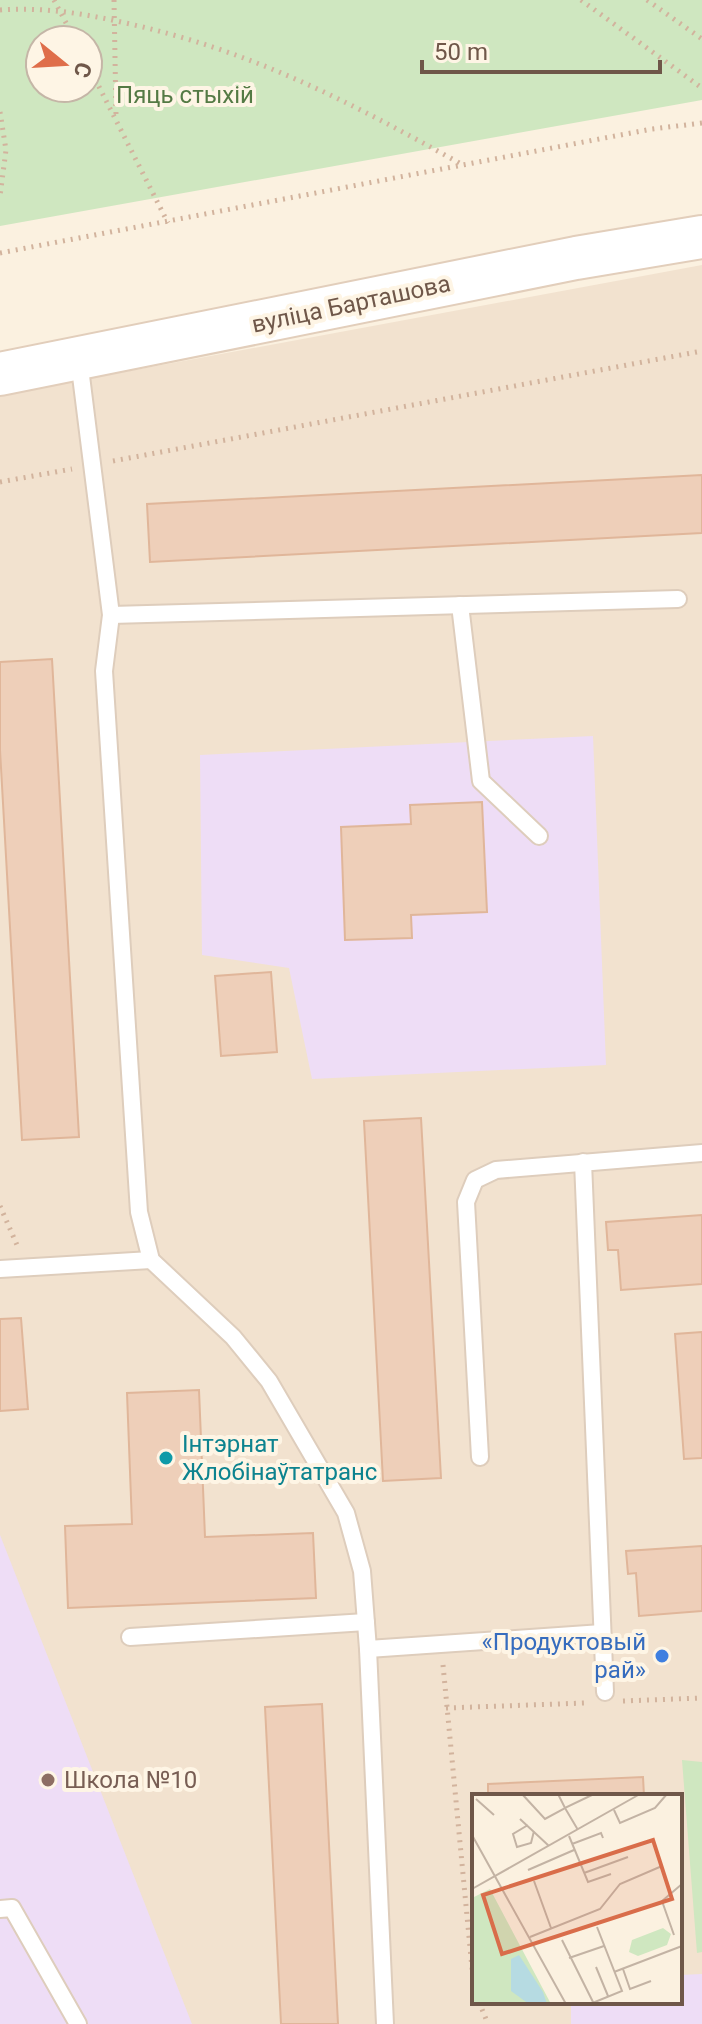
<svg xmlns="http://www.w3.org/2000/svg" width="702" height="2024" viewBox="0 0 702 2024" font-family="Roboto,sans-serif">
	<style>
		.residential { fill: #f2e2cf; fill-rule: evenodd }
		.education { fill: #eeddf6 }
		.green { fill: #cfe7c0; fill-rule: evenodd }
		.building { fill: #eecfb9; stroke: #e0b69a; stroke-width: 2 }
		.lines { fill: none; stroke-linecap: round; stroke-linejoin: round }
		.lane-casing { stroke: #decdbc; stroke-width: 20 }
		.secondary-casing { stroke: #e2cebb; stroke-width: 46 }
		.path { stroke: #d2b39d; stroke-width: 5; stroke-dasharray: 2 6; stroke-linecap: butt }
		.lane { stroke: #fff; stroke-width: 16 }
		.secondary { stroke: #fff; stroke-width: 42 }
		.culture-dot { fill: #0f9aa8; stroke: #fef5e5; stroke-width: 3 }
		.shop-dot { fill: #3f7fe0; stroke: #fef5e5; stroke-width: 3 }
		.education-dot { fill: #8d6e63; stroke: #fef5e5; stroke-width: 3 }
		.labels { text-anchor: middle; dominant-baseline: central; stroke-width: 8; stroke-linejoin: round; paint-order: stroke }
		.park-label { font-size: 24px; fill: #547a44; stroke: #fef5e5 }
		.street-label { font-size: 24px; fill: #6f5749; stroke: #fef5e5 }
		.culture-label { font-size: 24px; fill: #0d838f; stroke: #fef5e5; text-anchor: start }
		.shop-label { font-size: 24px; fill: #366cbe; stroke: #fef5e5; text-anchor: end }
		.education-label { font-size: 24px; fill: #785e54; stroke: #fef5e5; text-anchor: start }
		.inset-road { fill: none; stroke: #c3b3a4; stroke-width: 2 }
		.view { fill: #d96d4a; fill-opacity: 0.15; stroke: #d96d4a; stroke-width: 4 }
		.inset-edge { fill: none; stroke: #6f5749; stroke-width: 4 }
	</style>
	<rect width="100%" height="100%" fill="#fbf1e0"/>
	<path class="residential" d="M702 265V2024H0V395ZM474 1796H680V2002H474Z"/>
	<g class="education">
		<path d="M593 736 606 1065 312 1079 289 968 202 955 200 755Z"/>
		<path d="M0 1535 192 2024H0Z"/>
		<path d="M702 1974V2024H571V2002H680V1975Z"/>
	</g>
	<g class="green">
		<path d="M0 0H702V100L0 226ZM40 40H88V88H40Z"/>
		<path d="M682 1760 702 1762V1952L697 1953Z"/>
	</g>
	<g class="building">
		<path d="M702 475V533L150 562 147 504Z"/>
		<path d="M52 659 79 1137 22 1140 0 750V662Z"/>
		<path d="M482 802 487 912 411 915 412 938 345 940 341 827 411 824 410 805Z"/>
		<path d="M271 972 277 1052 221 1056 215 976Z"/>
		<path d="M421 1118 441 1478 383 1481 364 1121Z"/>
		<path d="M702 1215V1284L621 1290 618 1250H608L606 1222Z"/>
		<path d="M21 1318 28 1409 0 1411V1319Z"/>
		<path d="M702 1332V1458L684 1459 675 1334Z"/>
		<path d="M199 1390 205 1537 313 1533 316 1598 68 1608 65 1526 132 1524 127 1393Z"/>
		<path d="M702 1546V1611L639 1616 636 1573 628 1574 626 1551Z"/>
		<path d="M322 1704 338 2024H281L265 1707Z"/>
		<path d="M643 1777 644 1796H488V1784Z"/>
	</g>
	<g class="lines">
		<defs>
			<g id="lane">
				<path d="M79 360 111 615 104 671 139 1212 151 1260 233 1337 269 1381 346 1513 362 1571 368 1649 385 2024"/>
				<path d="M460 605 481 781 539 836"/>
				<path d="M111 615 678 599"/>
				<path d="M583 1162 605 1692"/>
				<path d="M0 1269 151 1260"/>
				<path d="M480 1457 466 1202 475 1180 496 1170 702 1153"/>
				<path d="M130 1637 366 1622"/>
				<path d="M368 1649 602 1633"/>
				<path d="M0 1909 12 1908 78 2024"/>
			</g>
			<path id="secondary" d="M0 374 576 258 702 237"/>
		</defs>
		<use href="#lane" class="lane-casing"/>
		<use href="#secondary" class="secondary-casing"/>
		<g class="path">
			<path d="M54 0 75 40"/>
			<path d="M114 0 116 115"/>
			<path d="M581 0 702 88"/>
			<path d="M647 0 702 39"/>
			<path d="M0 10C41 7 81 13 121 22 251 50 348 101 463 165"/>
			<path d="M88 65 168 223"/>
			<path d="M0 112 6 150 0 196"/>
			<path d="M0 253 652 129 702 123"/>
			<path d="M113 461 702 351"/>
			<path d="M0 482 72 469"/>
			<path d="M0 1206 17 1245"/>
			<path d="M443 1665 474 1989"/>
			<path d="M623 1701 702 1698"/>
			<path d="M446 1708 585 1703"/>
			<path d="M479 2002 488 2024"/>
		</g>
		<use href="#lane" class="lane"/>
		<use href="#secondary" class="secondary"/>
	</g>
	<circle class="culture-dot" cx="166" cy="1458" r="8"/>
	<circle class="shop-dot" cx="662" cy="1656" r="8"/>
	<circle class="education-dot" cx="48" cy="1780" r="8"/>
	<g class="labels">
		<g class="park-label">
			<text x="185" y="95">Пяць стыхій</text>
		</g>
		<g class="street-label">
			<text transform="translate(351 304) rotate(-12)">вуліца Барташова</text>
		</g>
		<g class="culture-label">
			<text x="182" y="1444">Інтэрнат<tspan x="182" dy="28">Жлобінаўтатранс</tspan></text>
		</g>
		<g class="shop-label">
			<text x="646" y="1642">«Продуктовый<tspan x="646" dy="28">рай»</tspan></text>
		</g>
		<g class="education-label">
			<text x="64" y="1780">Школа №10</text>
		</g>
	</g>
	<g transform="translate(472 1794)">
		<rect width="210" height="210" fill="#fbf1e0"/>
		<path d="M18 95 79 210H0V104ZM191 134 199 140 195 151 166 162 157 158 160 146Z" fill="#cfe7c0"/>
		<path d="M47 161 71 198 75 210H57L39 197V165Z" fill="#b6dbe2"/>
		<path class="inset-road" d="M50 0 73 25 93 14 106 36M86 0 93 14 122 0M4 5 22 21M142 16 148 29 183 14 195 0M48 25 77 52M56 31 41 40 45 53 59 49 62 37M0 41 94 210M97 42 116 88 139 80M100 50 129 39 131 44M56 76 102 56M112 79 156 63M62 87 79 134M0 95 168 0M202 141 190 107 210 90M58 143 128 115 148 90 190 72M90 146 121 208M97 164 132 152M124 173 136 202M151 175 158 195 179 187M142 178 210 152M118 210 150 197 125 133"/>
		<path class="view" d="M181 46 200 105 30 160 11 101Z"/>
		<rect width="210" height="210" class="inset-edge"/>
	</g>
	<g transform="translate(64 64) rotate(108)"><circle r="38" fill="#fef5e5" stroke="#c5b6a7" stroke-width="2"/>
	<path d="M0-6L14 30L0 20L-14 30Z" fill="#df6e4a"/>
	<text y="-12" font-size="22" font-weight="bold" text-anchor="middle" fill="#6f5749">С</text>
	</g>
	<path d="M422 60v12h238v-12" fill="none" stroke="#6f5749" stroke-width="4"/>
	<text x="434" y="60" font-size="24" fill="#6f5749" stroke="#fef5e5" stroke-width="6" paint-order="stroke">50 m</text>
</svg>
